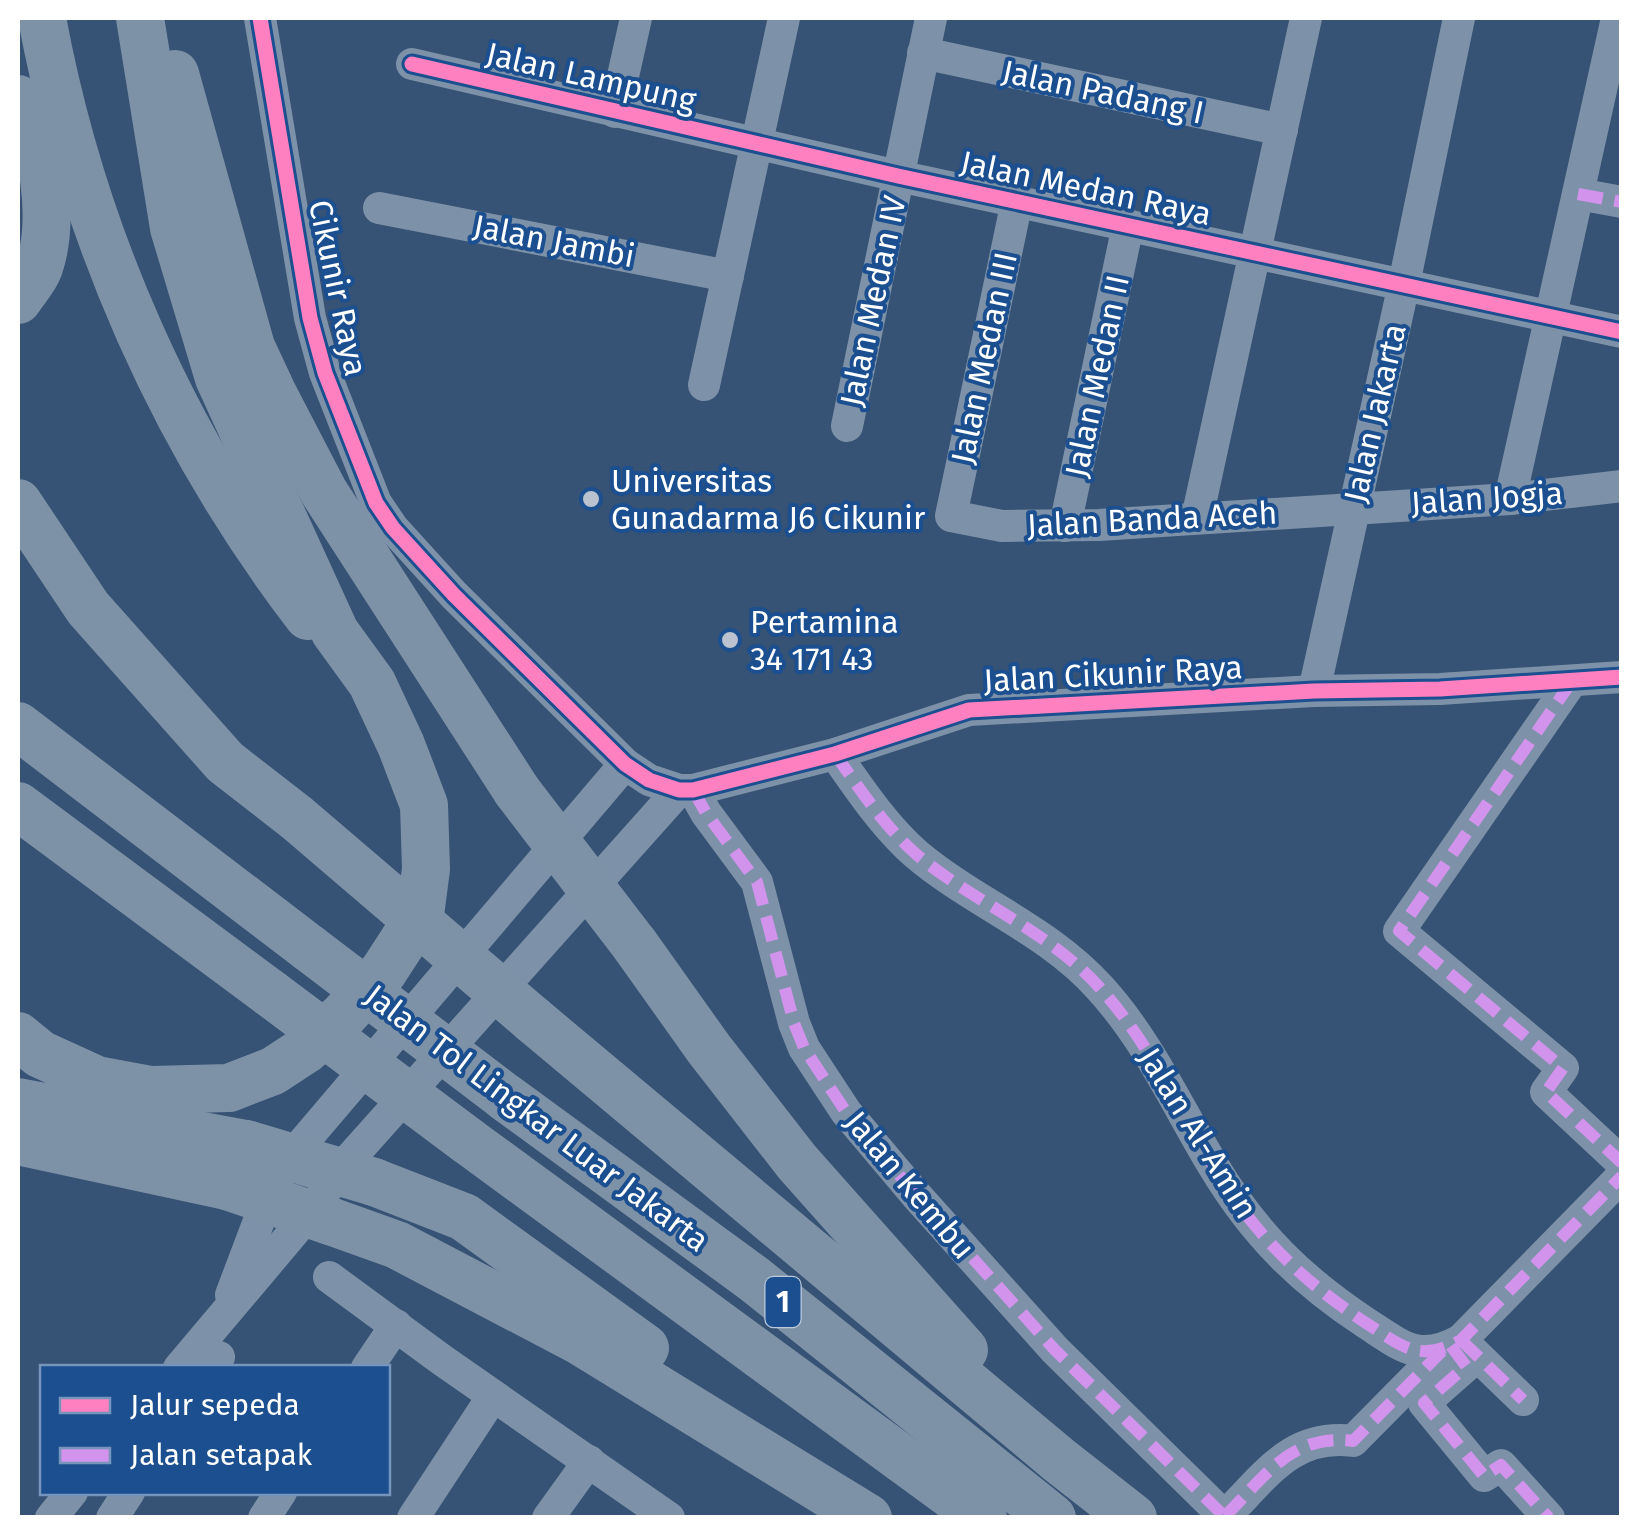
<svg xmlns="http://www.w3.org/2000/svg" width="1639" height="1535" viewBox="0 0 1639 1535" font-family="'Fira Sans',sans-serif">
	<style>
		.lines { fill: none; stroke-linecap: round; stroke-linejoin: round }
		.minor { stroke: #7d92a8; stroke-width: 32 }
		.highway { stroke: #7e92a7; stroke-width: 48 }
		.highway-bridge { stroke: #7e92a7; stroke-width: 48 }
		.quiet { stroke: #d193ec; stroke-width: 12; stroke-dasharray: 25 12; stroke-linecap: butt }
		.cycleway-casing { stroke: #1b4f8f; stroke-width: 21 }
		.cycleway { stroke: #ff80c0; stroke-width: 15 }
		.poi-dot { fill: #b9c2ce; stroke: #1b4f8f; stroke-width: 4 }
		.labels { text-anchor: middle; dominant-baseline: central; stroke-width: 8; stroke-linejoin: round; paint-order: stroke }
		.shield { fill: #1b4f8f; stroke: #bbcadd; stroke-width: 2.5 }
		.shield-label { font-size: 30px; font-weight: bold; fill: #fff }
		.street-label { font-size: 32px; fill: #fff; stroke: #1b4f8f }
		.poi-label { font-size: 32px; fill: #fff; stroke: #1b4f8f; text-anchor: start }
	</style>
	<rect width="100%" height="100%" fill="#365274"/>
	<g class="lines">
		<g class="minor">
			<path d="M260 18 310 318 325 373 376 503 393 528 454 595 625 764 649 780 679 790H693L835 754 969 710 1314 691 1440 689 1622 677"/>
			<path d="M923 53 1282 130"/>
			<path d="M412 64 898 176 1622 332"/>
			<path d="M615 112 636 18"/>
			<path d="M1578 194 1622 202"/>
			<path d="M1017 201 951 516 1002 526 1099 525 1510 499 1622 486"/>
			<path d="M379 208 728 276"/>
			<path d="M704 385 784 18"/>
			<path d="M847 426 931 18"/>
			<path d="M1510 499 1617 18"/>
			<path d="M1197 518 1306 18"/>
			<path d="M1065 526 1128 225"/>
			<path d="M1572 681 1399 931 1563 1068 1546 1092 1622 1163"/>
			<path d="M1314 691 1404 284 1459 18"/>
			<path d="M835 754C859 788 884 826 916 854 974 903 1048 930 1100 988 1149 1042 1177 1106 1214 1167 1255 1235 1301 1280 1366 1323 1403 1347 1419 1363 1461 1340L1622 1176"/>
			<path d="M693 790 706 813 757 882 794 1023 804 1048 846 1112 916 1195 1055 1350 1226 1518"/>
			<path d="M329 1277 442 1360 669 1518"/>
			<path d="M231 1295 274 1181 306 1139 625 764"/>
			<path d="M1461 1340 1523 1400"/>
			<path d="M1451 1346 1466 1366 1424 1403 1484 1476 1501 1465 1549 1518"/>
			<path d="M179 1368 303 1221 345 1164 679 790"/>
			<path d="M214 1368 219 1357"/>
			<path d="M367 1368 396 1325"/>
			<path d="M1225 1516C1265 1477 1291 1433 1353 1441L1442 1351"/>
			<path d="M51 1518 72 1492"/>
			<path d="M112 1518 129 1492"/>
			<path d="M264 1518 281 1492"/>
			<path d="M413 1518 493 1396"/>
			<path d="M548 1518 589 1461"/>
		</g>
		<g class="highway">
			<path d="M42 18C82 234 174 441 308 616"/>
			<path d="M175 74 251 347 272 392 324 492 517 791"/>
			<path d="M18 99C44 140 55 221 39 267 35 279 24 290 18 300"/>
			<path d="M18 726 309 948"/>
			<path d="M18 806 270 993"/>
			<path d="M635 945 709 1049 797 1162 964 1350"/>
			<path d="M532 1019 1059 1460 1133 1518"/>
			<path d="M18 1036 40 1054 97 1080 151 1090 229 1088 273 1071 305 1050 343 1016 383 972 420 915 426 869 424 805 401 745 372 683 335 632 219 378 174 228 140 18"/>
			<path d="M505 1097 754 1279 1052 1518"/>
			<path d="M18 1102 246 1144"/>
			<path d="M18 1141 227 1186"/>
			<path d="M468 1141 983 1518"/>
			<path d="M374 1182 464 1217 645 1348"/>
			<path d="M330 1221 397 1245 580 1341 868 1518"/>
		</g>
		<g class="highway-bridge">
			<path d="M18 503 88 608 225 762 297 818 532 1019"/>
			<path d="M517 791 635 945"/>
			<path d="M309 948 505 1097"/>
			<path d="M270 993 468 1141"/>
			<path d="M246 1144 374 1182"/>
			<path d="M227 1186 330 1221"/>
		</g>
		<g class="quiet">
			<path d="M1578 194 1622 202"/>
			<path d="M1572 681 1399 931 1563 1068 1546 1092 1622 1163"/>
			<path d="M835 754C859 788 884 826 916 854 974 903 1048 930 1100 988 1149 1042 1177 1106 1214 1167 1255 1235 1301 1280 1366 1323 1403 1347 1419 1363 1461 1340L1622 1176"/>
			<path d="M693 790 706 813 757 882 794 1023 804 1048 846 1112 916 1195 1055 1350 1226 1518"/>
			<path d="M1461 1340 1523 1400"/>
			<path d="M1451 1346 1466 1366 1424 1403 1484 1476 1501 1465 1549 1518"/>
			<path d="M1225 1516C1265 1477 1291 1433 1353 1441L1442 1351"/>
		</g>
		<defs>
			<g id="cycleway">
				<path d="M260 18 310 318 325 373 376 503 393 528 454 595 625 764 649 780 679 790H693L835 754 969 710 1314 691 1440 689 1622 677"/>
				<path d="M412 64 898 176 1622 332"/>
			</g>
		</defs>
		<use href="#cycleway" class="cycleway-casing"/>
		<use href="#cycleway" class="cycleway"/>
	</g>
	<g class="poi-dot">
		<circle cx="591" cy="499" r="10"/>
		<circle cx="730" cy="640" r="10"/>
	</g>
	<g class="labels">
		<rect class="shield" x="765.5" y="1277" width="35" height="50" rx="8"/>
		<g class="shield-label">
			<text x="783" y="1302">1</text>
		</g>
		<g class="street-label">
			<text transform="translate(591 77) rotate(13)">Jalan Lampung</text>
			<text transform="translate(1103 92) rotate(12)">Jalan Padang I</text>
			<text transform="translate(1086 188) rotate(12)">Jalan Medan Raya</text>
			<text transform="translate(554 241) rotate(11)">Jalan Jambi</text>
			<text transform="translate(338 288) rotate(78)">Cikunir Raya</text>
			<text transform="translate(873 301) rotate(-78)">Jalan Medan IV</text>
			<text transform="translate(984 358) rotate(-78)">Jalan Medan III</text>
			<text transform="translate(1097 376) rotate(-78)">Jalan Medan II</text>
			<text transform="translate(1375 413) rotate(-77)">Jalan Jakarta</text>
			<text transform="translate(1487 498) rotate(-4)">Jalan Jogja</text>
			<text transform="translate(1152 519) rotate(-3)">Jalan Banda Aceh</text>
			<text transform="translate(1113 674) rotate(-3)">Jalan Cikunir Raya</text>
			<text transform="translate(537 1118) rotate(37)">Jalan Tol Lingkar Luar Jakarta</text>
			<text transform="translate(1198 1133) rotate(58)">Jalan Al-Amin</text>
			<text transform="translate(910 1185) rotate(50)">Jalan Kembu</text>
		</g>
		<g class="poi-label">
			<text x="611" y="481">Universitas<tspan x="611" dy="37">Gunadarma J6 Cikunir</tspan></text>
			<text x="750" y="622">Pertamina<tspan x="750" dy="37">34 171 43</tspan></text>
		</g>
	</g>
	<rect width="1639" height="1535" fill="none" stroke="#ffffff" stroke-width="40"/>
	<rect x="40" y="1365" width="350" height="130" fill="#1b4f8f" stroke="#7695bc" stroke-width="2.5"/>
	<rect x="60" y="1398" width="50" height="15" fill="#ff80c0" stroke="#7695bc" stroke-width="2.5"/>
	<text x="130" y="1415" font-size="30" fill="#ffffff">Jalur sepeda</text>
	<rect x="60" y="1448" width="50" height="15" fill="#d193ec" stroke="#7695bc" stroke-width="2.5"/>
	<text x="130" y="1465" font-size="30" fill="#ffffff">Jalan setapak</text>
</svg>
